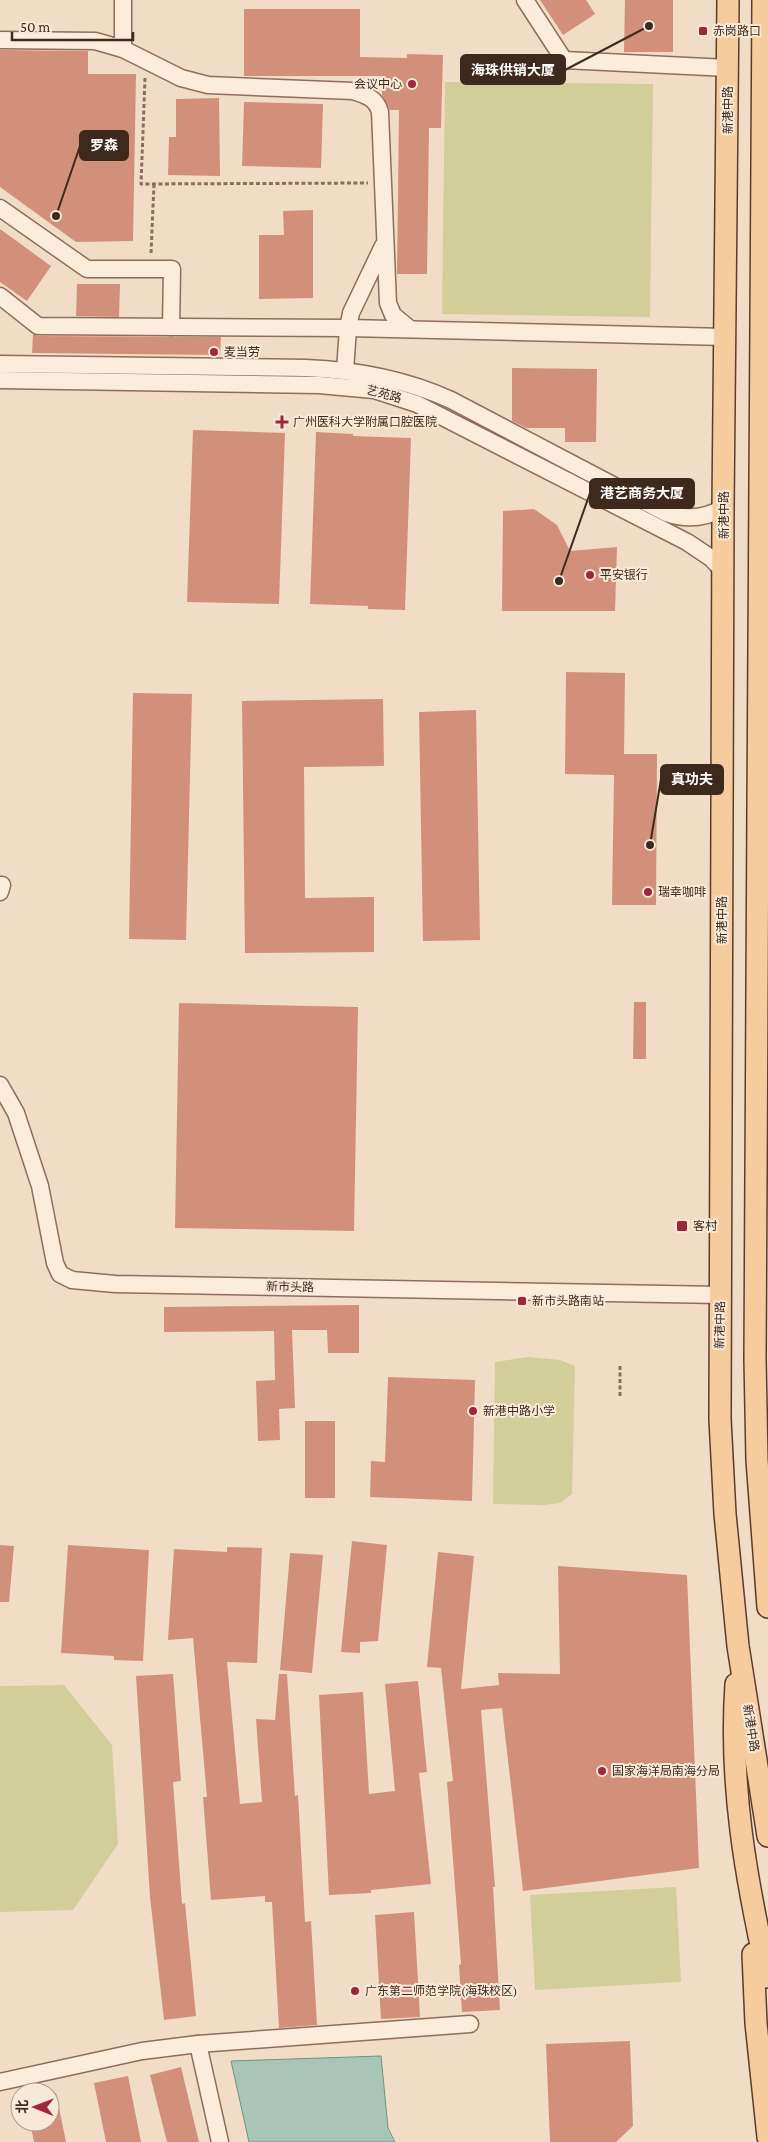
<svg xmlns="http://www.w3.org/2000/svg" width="768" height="2142" viewBox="0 0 768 2142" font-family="'Crimson Pro','Noto Sans SC',serif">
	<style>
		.green { fill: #d1ce99 }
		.water { fill: #a8c5b8; stroke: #6e9484 }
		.building { fill: #d2907a }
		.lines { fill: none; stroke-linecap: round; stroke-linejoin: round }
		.minor-casing { stroke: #8f6d5a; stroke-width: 19 }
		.major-casing { stroke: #5c3c2e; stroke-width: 24 }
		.path { stroke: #8f6d5a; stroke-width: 3; stroke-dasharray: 4 2.5; stroke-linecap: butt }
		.minor { stroke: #fbecdb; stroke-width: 16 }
		.major { stroke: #f6cb9d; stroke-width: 21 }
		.poi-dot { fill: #a2263b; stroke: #f8e9d7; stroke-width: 2 }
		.labels { text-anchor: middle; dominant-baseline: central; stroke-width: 4; stroke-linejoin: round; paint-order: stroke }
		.poi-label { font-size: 12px; fill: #3e291f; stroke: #f8e9d7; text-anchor: start }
		.street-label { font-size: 12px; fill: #3e291f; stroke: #f8e9d7 }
		.leader { fill: none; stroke: #3e291f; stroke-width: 2 }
		.callout-dot { fill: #3e291f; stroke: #f8e9d7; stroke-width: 2 }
		.callout { fill: #3e291f; stroke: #3e291f; stroke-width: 2 }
		.callout-label { font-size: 14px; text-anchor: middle; font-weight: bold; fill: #fff }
	</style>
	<rect width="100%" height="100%" fill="#f1ddc6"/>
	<g class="green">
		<path d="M445 82 653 84 650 317 442 314Z"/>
		<path d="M528 1357 560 1360 575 1366 572 1494 560 1503 544 1505 493 1504 495 1362Z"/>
		<path d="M64 1685 112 1745 118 1844 73 1910 0 1912V1686Z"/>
		<path d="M676 1887 681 1982 535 1990 530 1895Z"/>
	</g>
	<path class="water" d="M381 2056 388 2128 395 2142H249L231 2061Z"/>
	<g class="building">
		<path d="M540 0H586L595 14 563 35Z"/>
		<path d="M625 0H673V52H624Z"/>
		<path d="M244 9H360V57L407 58V54L443 55 441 128H429L427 274H397L399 110H390L382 95V76H244Z"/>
		<path d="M0 50 88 51V74H136L133 241 76 242 0 187Z"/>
		<path d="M219 98 220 176 168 175 169 137H176V99Z"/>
		<path d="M244 102 323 104 321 168 242 166Z"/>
		<path d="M313 210V298L259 299V235H284L283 211Z"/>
		<path d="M0 229 51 266 27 301 0 282Z"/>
		<path d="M77 284H120L119 317 76 316Z"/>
		<path d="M33 334 38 336 221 337 220 355 32 353Z"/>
		<path d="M512 368 597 369 596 442H565V428H526L512 421Z"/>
		<path d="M193 430 285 433 279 604 187 602Z"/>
		<path d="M316 432 353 434V436L411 438 405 610 368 609V606L310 604Z"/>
		<path d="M534 509 557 525 570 551 617 547 615 611H502L503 511Z"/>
		<path d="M566 672 625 673 624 754H657L656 905H612L614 775 565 774Z"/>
		<path d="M133 693 192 694 186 940 129 939Z"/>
		<path d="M383 699 384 766 304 767 305 898 374 897V952L245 953 242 701Z"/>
		<path d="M476 710 480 940 423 941 419 712Z"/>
		<path d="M634 1002H646V1059H633Z"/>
		<path d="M179 1003 358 1007 354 1231 175 1228Z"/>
		<path d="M359 1305V1353H328L327 1330H292L295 1408 279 1409 280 1440 258 1441 256 1381 275 1380 274 1331 164 1332V1307Z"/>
		<path d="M388 1377 475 1380 472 1501 370 1497 371 1461 385 1462Z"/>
		<rect x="305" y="1421" width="30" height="77"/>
		<path d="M352 1541 387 1545 378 1641 360 1642V1653L341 1652Z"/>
		<path d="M0 1545 14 1546 9 1602H0Z"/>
		<path d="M68 1545 149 1550 143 1661 114 1660V1656L61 1653Z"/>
		<path d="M227 1547 262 1548 257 1663 227 1662 240 1804 262 1802 256 1719 275 1720 279 1674H287L295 1796 298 1795 305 1922 311 1921 317 2025 279 2028 272 1902H265V1896L211 1900 203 1797H207L193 1638 168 1640 174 1549 227 1552Z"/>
		<path d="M438 1552 474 1556 461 1689 499 1685 498 1673 560 1674 558 1566 687 1575 699 1868 523 1891 502 1708 481 1710 495 1887H493L500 2010 462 2012 459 1965 461 1964 447 1782 453 1781 441 1668 427 1667Z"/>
		<path d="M290 1553 323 1555 312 1673 280 1670Z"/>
		<path d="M173 1674 181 1781 173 1782 182 1904 185 1903 196 2016 164 2020 150 1897 136 1676Z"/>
		<path d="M418 1681 427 1772 419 1773 431 1884 371 1890V1893L329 1895 319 1695 363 1692 369 1794 395 1791 385 1684Z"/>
		<path d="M414 1912 420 2017 381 2019 375 1915Z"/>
		<path d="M630 2041 633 2126 616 2142H550L546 2044Z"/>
		<path d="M181 2067 199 2142H167L150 2075Z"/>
		<path d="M128 2076 141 2142H106L94 2083Z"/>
		<path d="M56 2093 66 2142H34L30 2122H50V2094Z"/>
	</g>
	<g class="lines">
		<defs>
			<g id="minor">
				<path d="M123 0V49"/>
				<path d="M525 0 564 60 728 68"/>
				<path d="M0 40 95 41 123 49 181 78 208 85 353 91C366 95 376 98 380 112L388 303 393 315 410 329"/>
				<path d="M0 208 87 269H172L171 327"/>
				<path d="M0 296 38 326 348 328 726 337"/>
				<path d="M0 364 306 368C357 370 405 379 451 400L666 513C686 520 704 519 723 508"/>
				<path d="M345 371 348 328 351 313 383 246"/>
				<path d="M0 380 319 385 374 390 417 404 687 542 711 558 724 572"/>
				<path d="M0 885H2L0 892"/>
				<path d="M0 1085 16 1113 40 1186 55 1263 60 1274 72 1280 115 1284 721 1295"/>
				<path d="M198 2044 220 2142"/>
				<path d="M0 2082 142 2051 198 2044 470 2024"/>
			</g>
			<g id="major">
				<path d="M728 0 723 508 720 1419 725 1514 738 1646 768 1836"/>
				<path d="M763 0C759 453 758 906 755 1359L757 1460 768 1607"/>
				<path d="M736 1684C729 1784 746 1880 768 1977"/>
				<path d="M753 1954 756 2023 768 2137"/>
			</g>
		</defs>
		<use href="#minor" class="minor-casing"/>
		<use href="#major" class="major-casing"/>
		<g class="path">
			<path d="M145 78 141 184 368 183"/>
			<path d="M151 253 154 184"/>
			<path d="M620 1396V1364"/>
		</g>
		<use href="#minor" class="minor"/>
		<use href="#major" class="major"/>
	</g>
	<g class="poi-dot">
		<rect x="698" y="26" width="10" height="10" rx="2.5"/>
		<circle cx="412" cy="84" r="5"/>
		<circle cx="214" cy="352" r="5"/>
		<path d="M279.5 414.5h5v5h5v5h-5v5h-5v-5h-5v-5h5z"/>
		<circle cx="590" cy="575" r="5"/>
		<circle cx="648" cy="892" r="5"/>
		<rect x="676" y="1220" width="12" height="12" rx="2.5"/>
		<rect x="517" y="1296" width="10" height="10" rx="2.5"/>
		<circle cx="473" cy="1411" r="5"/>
		<circle cx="602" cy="1771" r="5"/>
		<circle cx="355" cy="1991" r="5"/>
	</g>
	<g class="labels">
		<g class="poi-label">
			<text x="713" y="31">赤岗路口</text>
			<text x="402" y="84" text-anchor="end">会议中心</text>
			<text x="224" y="352">麦当劳</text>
			<text x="293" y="422">广州医科大学附属口腔医院</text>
			<text x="600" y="575">平安银行</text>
			<text x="658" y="892">瑞幸咖啡</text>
			<text x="693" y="1226">客村</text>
			<text x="532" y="1301">新市头路南站</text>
			<text x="483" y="1411">新港中路小学</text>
			<text x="612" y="1771">国家海洋局南海分局</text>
			<text x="365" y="1991">广东第二师范学院(海珠校区)</text>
		</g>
		<g class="street-label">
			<text transform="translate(728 110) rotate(-90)">新港中路</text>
			<text transform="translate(384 394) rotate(15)">艺苑路</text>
			<text transform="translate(724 515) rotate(-90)">新港中路</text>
			<text transform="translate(722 920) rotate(-90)">新港中路</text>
			<text transform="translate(290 1287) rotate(1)">新市头路</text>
			<text transform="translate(720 1325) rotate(-89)">新港中路</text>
			<text transform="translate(751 1728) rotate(81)">新港中路</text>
		</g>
	</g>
	<path class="leader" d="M649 26L565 70M56 216L80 146M559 581L590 493M650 845L661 779"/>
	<g class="callout-dot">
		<circle cx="649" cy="26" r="5"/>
		<circle cx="56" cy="216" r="5"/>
		<circle cx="559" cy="581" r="5"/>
		<circle cx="650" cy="845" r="5"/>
	</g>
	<g class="callout">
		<rect x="461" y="55" width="104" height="29" rx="5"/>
		<rect x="80" y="131" width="48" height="29" rx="5"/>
		<rect x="590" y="479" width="104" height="29" rx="5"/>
		<rect x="661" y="765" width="62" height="29" rx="5"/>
	</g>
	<g class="callout-label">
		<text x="513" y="75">海珠供销大厦</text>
		<text x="104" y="150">罗森</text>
		<text x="642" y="498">港艺商务大厦</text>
		<text x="692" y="784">真功夫</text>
	</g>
	<g transform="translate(35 2107) rotate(271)"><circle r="24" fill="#f8e9d7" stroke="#ae9c8d"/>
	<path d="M0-4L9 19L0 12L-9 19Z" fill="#a2263b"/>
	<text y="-8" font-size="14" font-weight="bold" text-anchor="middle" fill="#3e291f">北</text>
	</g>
	<path d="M12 32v8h121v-8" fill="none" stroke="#3e291f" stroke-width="2.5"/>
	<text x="20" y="32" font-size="15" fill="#3e291f" stroke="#f8e9d7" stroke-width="4" paint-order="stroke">50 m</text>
</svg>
